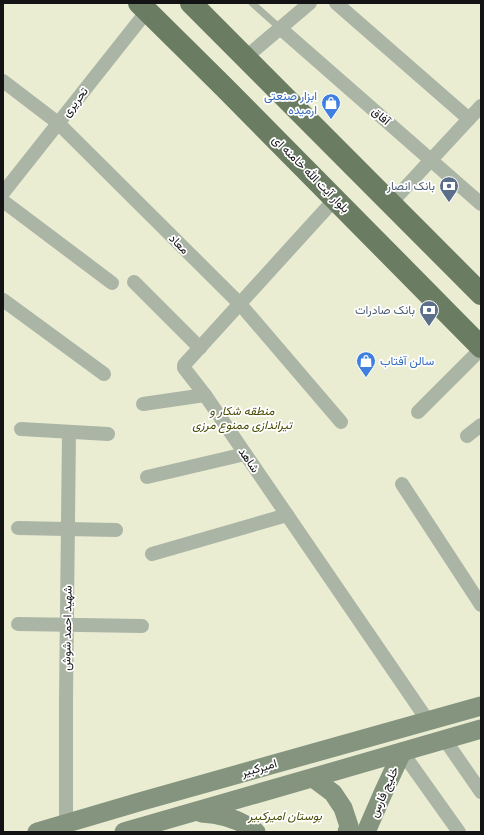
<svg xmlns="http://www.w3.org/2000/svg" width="484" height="835" viewBox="0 0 484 835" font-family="'Times New Roman',Vazirmatn,serif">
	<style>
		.green { fill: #ebedd3 }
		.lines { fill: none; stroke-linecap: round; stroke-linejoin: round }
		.lane { stroke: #abb5a6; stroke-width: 7 }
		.street { stroke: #abb5a6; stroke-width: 14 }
		.secondary { stroke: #85947e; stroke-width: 19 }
		.primary { stroke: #6a7c61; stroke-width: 22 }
		.labels { text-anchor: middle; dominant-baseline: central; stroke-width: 3.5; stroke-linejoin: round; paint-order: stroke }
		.shop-label { font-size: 12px; fill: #366cbe; stroke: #fff; text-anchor: end }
		.street-label { font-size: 12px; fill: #131316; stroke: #fff }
		.service-label { font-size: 12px; fill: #4e5e75; stroke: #fff; text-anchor: end }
		.park-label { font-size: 12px; font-style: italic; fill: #494b05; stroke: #fff }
	</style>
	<rect width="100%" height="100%" fill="#faf9fd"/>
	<rect class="green" x="3" y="3" width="478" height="829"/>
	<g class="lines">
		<path class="lane" d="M252 3 280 28"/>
		<g class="street">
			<path d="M336 3 469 119"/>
			<path d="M280 28 481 204"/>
			<path d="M246 57 310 3"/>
			<path d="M3 81 58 123 240 304 341 422"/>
			<path d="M3 193 147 11"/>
			<path d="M335 199 184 365V368L205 395 428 721"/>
			<path d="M3 201 112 283"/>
			<path d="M391 203 481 106"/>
			<path d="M134 282 200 348"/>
			<path d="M3 300 104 374"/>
			<path d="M143 404 205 395"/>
			<path d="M418 412 481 349"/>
			<path d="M21 429 108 434"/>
			<path d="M467 436 481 425"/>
			<path d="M147 477 245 454"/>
			<path d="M402 484 481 605"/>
			<path d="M18 528 116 530"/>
			<path d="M152 554 287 515"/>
			<path d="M18 624 142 626"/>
			<path d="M445 740 481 792"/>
			<path d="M402 752 459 832"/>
			<path d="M66 823V699L69 432"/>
		</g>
		<g class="secondary">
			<path d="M313 778 333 793 343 808 349 826 347 832"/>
			<path d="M201 813C221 814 240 819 256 832"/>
			<path d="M37 832 139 802 481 706"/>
			<path d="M124 832 481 729"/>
			<path d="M366 832 383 793 402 752"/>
		</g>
		<g class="primary">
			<path d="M139 3 225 88 481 347"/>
			<path d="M191 3 481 294"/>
		</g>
	</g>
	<defs>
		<symbol id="shop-pin" viewBox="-11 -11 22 30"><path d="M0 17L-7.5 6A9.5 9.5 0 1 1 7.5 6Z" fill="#3f7fe0" stroke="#fff"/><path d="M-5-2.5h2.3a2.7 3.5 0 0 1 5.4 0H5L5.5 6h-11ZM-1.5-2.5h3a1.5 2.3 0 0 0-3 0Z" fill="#fff"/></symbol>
		<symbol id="bank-pin" viewBox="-11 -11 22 30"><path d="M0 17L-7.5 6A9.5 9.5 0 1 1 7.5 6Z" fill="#5c6f8a" stroke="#fff"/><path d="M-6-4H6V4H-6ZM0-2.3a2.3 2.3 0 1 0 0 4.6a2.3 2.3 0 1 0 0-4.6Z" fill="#fff"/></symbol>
	</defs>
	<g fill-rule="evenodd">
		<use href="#shop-pin" x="320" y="92" width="22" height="30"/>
		<use href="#bank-pin" x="438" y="175" width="22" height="30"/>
		<use href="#bank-pin" x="418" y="299" width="22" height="30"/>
		<use href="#shop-pin" x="355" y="350" width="22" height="30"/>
	</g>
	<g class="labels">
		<g class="shop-label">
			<text x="317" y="96">ابزار صنعتی<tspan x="317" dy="14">ارمیده</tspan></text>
			<text x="380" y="361" text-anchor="start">سالن آفتاب</text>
		</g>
		<g class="street-label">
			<text transform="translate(75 102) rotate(-52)">تحریری</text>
			<text transform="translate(381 116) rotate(41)">آفاق</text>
			<text transform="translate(311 174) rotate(45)">بلوار آیت الله خامنه ای</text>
			<text transform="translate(179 244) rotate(45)">معاد</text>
			<text transform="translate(249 460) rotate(56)">شاهد</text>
			<text transform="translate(67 628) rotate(-89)">شهید احمد شوش</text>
			<text transform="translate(259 768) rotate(-16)">امیرکبیر</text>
			<text transform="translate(384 792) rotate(-66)">خلیج فارس</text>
		</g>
		<g class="service-label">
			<text x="435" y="186">بانک انصار</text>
			<text x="415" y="310">بانک صادرات</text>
		</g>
		<g class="park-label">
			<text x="242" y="411">منطقه شکار و<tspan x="242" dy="14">تیراندازی ممنوع مرزی</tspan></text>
			<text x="285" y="816">بوستان امیرکبیر</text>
		</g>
	</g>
	<rect width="484" height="835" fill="none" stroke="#131316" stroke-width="8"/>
</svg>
